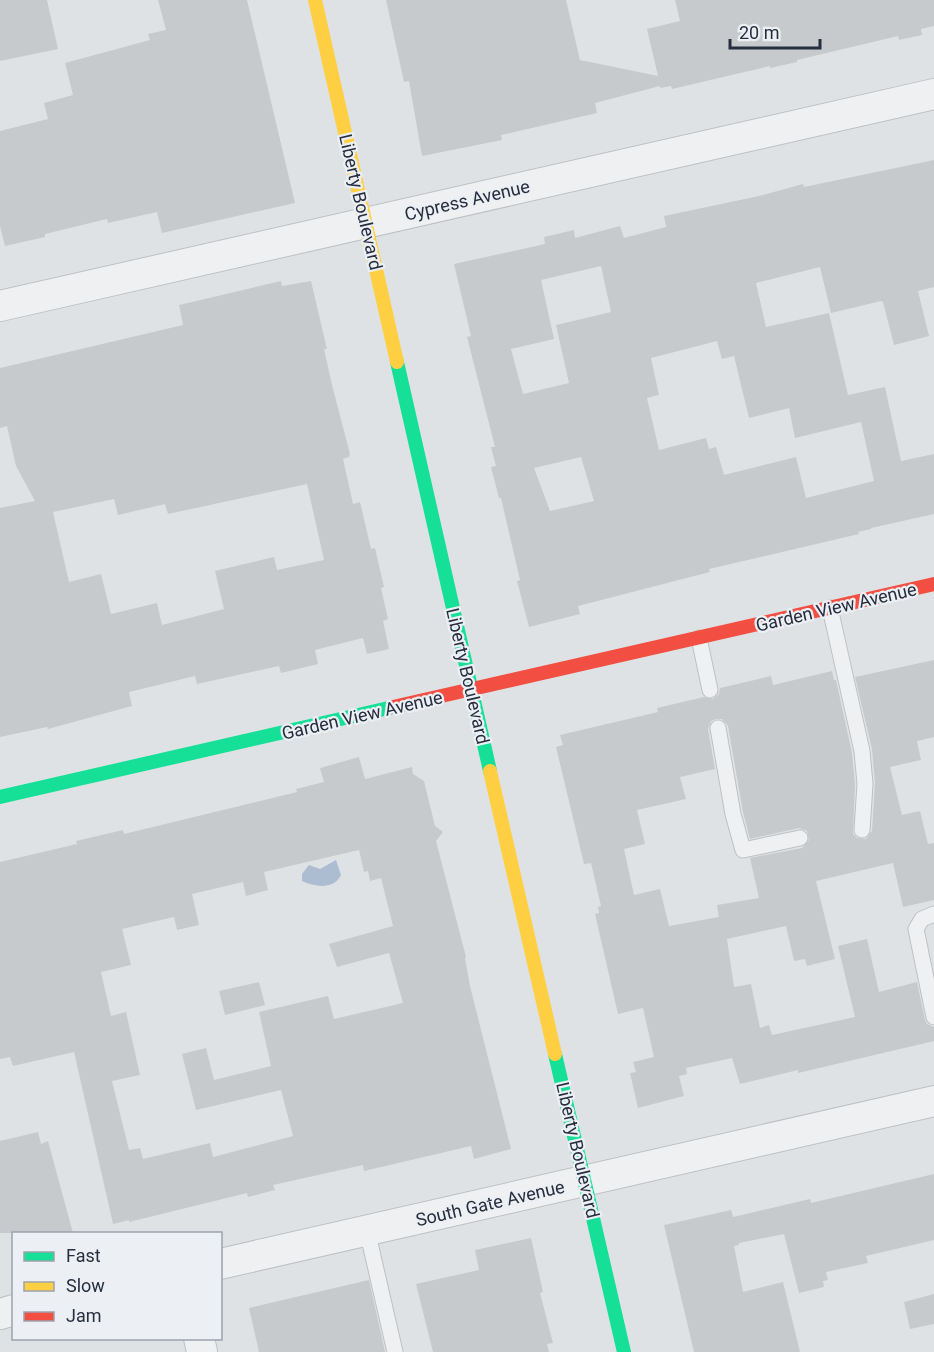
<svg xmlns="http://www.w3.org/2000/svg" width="934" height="1352" viewBox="0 0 934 1352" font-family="Roboto,sans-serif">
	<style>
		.water { fill: #adbdd1 }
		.building { fill: #c7cacd; fill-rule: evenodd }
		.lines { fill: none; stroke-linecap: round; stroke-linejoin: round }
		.lane-casing { stroke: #bec0c3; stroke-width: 17 }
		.street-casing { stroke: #bec0c3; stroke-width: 32 }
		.lane { stroke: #eff0f1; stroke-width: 15 }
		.street { stroke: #eff0f1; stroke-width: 30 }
		.fast { stroke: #16e098; stroke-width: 14 }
		.slow { stroke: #ffcf43; stroke-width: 14 }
		.jam { stroke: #f24e42; stroke-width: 14 }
		.labels { text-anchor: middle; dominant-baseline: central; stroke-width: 4.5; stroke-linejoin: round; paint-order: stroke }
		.street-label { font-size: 18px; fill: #272e3e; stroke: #ecf0f5 }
	</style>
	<rect width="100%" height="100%" fill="#dfe2e5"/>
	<path class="water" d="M336 860 341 875C334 890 315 887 302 881V874L309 865 320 869Z"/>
	<g class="building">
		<path d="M0 0H47L58 49 0 61Z"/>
		<path d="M158 0H247L295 203 162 233 157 212 108 223 107 219 45 234V237L5 246 0 226V131L48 119 44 103 73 95 65 63 150 40 148 34 166 30Z"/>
		<path d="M386 0H566L580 60 658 76 647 29 680 21 675 0H934V26L921 29 922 35 899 40 898 36 797 60V62L770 68V66L672 89 671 86 660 88V86L595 103 597 113 501 135 502 140 422 156 409 81 404 82Z"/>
		<path d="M934 160V287L918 291 929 336 894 345 883 302 881 301 831 313 820 267 756 283 766 327 829 313 848 395 885 387 901 461 934 454V514L871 528V529L858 532 859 534 709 569 710 572 578 606 580 614 529 627 517 581 520 580 501 498H499L491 467 496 466 491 447H495L467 337 471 336 454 264 545 244 544 237 574 230 575 238 620 226 624 238 666 227 664 216 759 196 803 184 804 187ZM601 266 611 312 556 325 569 383 523 394 511 349 554 339 541 280ZM717 341 722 359 734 356 749 418 789 408 795 438 861 422 874 481 806 498 796 457 724 475 716 447 709 449 706 438 659 450 647 398 659 395 651 358ZM581 457 594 501 550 511 534 468Z"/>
		<path d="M281 281 282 286 311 281 327 349H324L332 385 350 454 349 457 343 459 353 504 360 502 371 549 375 548 384 587 381 588 388 619 383 621 389 649 367 654 363 638 315 650 318 664 281 673 279 666 197 684 195 676 129 692 132 706 48 729 47 727 0 737V508L35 501 16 466 7 426 0 428V368L183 325 179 305ZM307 484 324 560 277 570 274 557 215 571 224 609 162 625 157 603 111 614 101 574 69 582 53 512 114 499 118 515 165 504 168 514Z"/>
		<path d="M934 660V737L917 741 921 760 890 767 902 815 920 811 928 844 934 843V900L903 907 893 863 816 881 835 959 807 966 805 959 794 961 786 926 727 939 734 987 751 984 760 1028 769 1025 772 1035 855 1017 838 946 867 939 879 992 917 982 925 1020 927 1024 934 1027V1041L798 1073V1070L740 1084 732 1058 686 1068 687 1074 679 1076 684 1096 638 1108 630 1073 636 1072 633 1062 654 1057 643 1008 618 1014 595 914 599 913 598 907 601 906 591 863 584 864 556 747 563 745 560 735 658 712 657 708 704 697 713 699 719 694 720 688 771 676 773 685 832 671 834 680H836L852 753 855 784 853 834 857 838 866 839 872 831 875 783 872 749 855 677ZM716 719H722L728 726 743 812 750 839 799 828 807 831 809 840 802 848 750 858 759 898 717 905 719 917 669 926 660 889 634 895 624 849 645 844 637 810 686 799 680 777 715 769 708 729 711 721Z"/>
		<path d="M359 757 365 779 412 767 413 774 424 781 435 826 443 832 436 841 466 957 465 958 470 986 511 1149 474 1159 471 1146 364 1171 363 1165 273 1185 275 1190 248 1197 247 1193 129 1222V1220L113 1224 74 1052 13 1066 10 1057 0 1059V862L77 844 76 841 123 830 124 834 297 792 296 789 324 782 320 768ZM359 850 364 872 368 871 370 881 381 878 393 926 329 944 337 967 389 953 403 1003 334 1019 328 996 259 1012 271 1066 214 1080 206 1048 182 1054 196 1110 281 1090 293 1136 213 1157 210 1143 143 1159 140 1148 129 1150 112 1081 140 1075 126 1012 111 1016 101 972 131 965 122 929 174 917 177 930 199 925 192 894 243 882 246 896 268 890 264 872Z"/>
		<path d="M259 982 265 1005 225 1015 219 991Z"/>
		<path d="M38 1132 41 1144 48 1141 73 1233H0V1141Z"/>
		<path d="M934 1174V1240L866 1256 868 1263 826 1272 828 1280 823 1281 824 1287 799 1293 784 1234 739 1243V1245L734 1246 743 1292 783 1282 800 1352H694L664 1225 731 1210 733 1217 810 1199 811 1203Z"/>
		<path d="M531 1238 543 1292 540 1293 553 1343 547 1344 549 1352H433L416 1284 479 1270 475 1250Z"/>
		<path d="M369 1280 385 1352H259L249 1308Z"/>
		<path d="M934 1294V1324L910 1329 904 1302Z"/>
	</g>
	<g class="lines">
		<defs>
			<g id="lane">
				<path d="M830 608 862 751 865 784 862 830"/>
				<path d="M699 638 710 690"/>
				<path d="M718 728 733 814 743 850 800 838"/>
				<path d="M934 914 922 919 916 929 934 1017"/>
				<path d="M367 1230 395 1352"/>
			</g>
			<g id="street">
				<path d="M0 306 934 94"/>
				<path d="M220 1264 934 1101"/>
				<path d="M0 1314 14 1310"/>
				<path d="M199 1338 202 1352"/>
			</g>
		</defs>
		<use href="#lane" class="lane-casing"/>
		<use href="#street" class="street-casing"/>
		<use href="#lane" class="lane"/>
		<use href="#street" class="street"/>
		<g class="fast">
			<path d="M397 362 490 771"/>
			<path d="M0 797 393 707"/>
			<path d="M555 1054 624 1352"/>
		</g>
		<g class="slow">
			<path d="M315 0 397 362"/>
			<path d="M490 771 555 1054"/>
		</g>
		<path class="jam" d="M393 707 934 584"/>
	</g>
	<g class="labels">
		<g class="street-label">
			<text transform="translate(467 200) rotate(-13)">Cypress Avenue</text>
			<text transform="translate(361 202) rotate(77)">Liberty Boulevard</text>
			<text transform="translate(836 607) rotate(-13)">Garden View Avenue</text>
			<text transform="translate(468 676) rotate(77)">Liberty Boulevard</text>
			<text transform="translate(362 715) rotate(-13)">Garden View Avenue</text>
			<text transform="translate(578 1150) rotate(77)">Liberty Boulevard</text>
			<text transform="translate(490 1203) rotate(-13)">South Gate Avenue</text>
		</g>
	</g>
	<rect x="12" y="1232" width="210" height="108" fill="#ecf0f5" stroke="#9da2ac" stroke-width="1.5"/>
	<rect x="24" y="1252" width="30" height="9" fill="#16e098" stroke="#9da2ac" stroke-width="1.5"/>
	<text x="66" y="1262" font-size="18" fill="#272e3e">Fast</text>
	<rect x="24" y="1282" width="30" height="9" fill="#ffcf43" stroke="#9da2ac" stroke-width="1.5"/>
	<text x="66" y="1292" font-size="18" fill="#272e3e">Slow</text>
	<rect x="24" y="1312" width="30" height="9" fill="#f24e42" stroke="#9da2ac" stroke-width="1.5"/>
	<text x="66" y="1322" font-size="18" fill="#272e3e">Jam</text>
	<path d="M730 39v9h90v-9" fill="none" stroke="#272e3e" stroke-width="3"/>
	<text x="739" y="39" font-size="18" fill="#272e3e" stroke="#ecf0f5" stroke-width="4.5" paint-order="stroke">20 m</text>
</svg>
